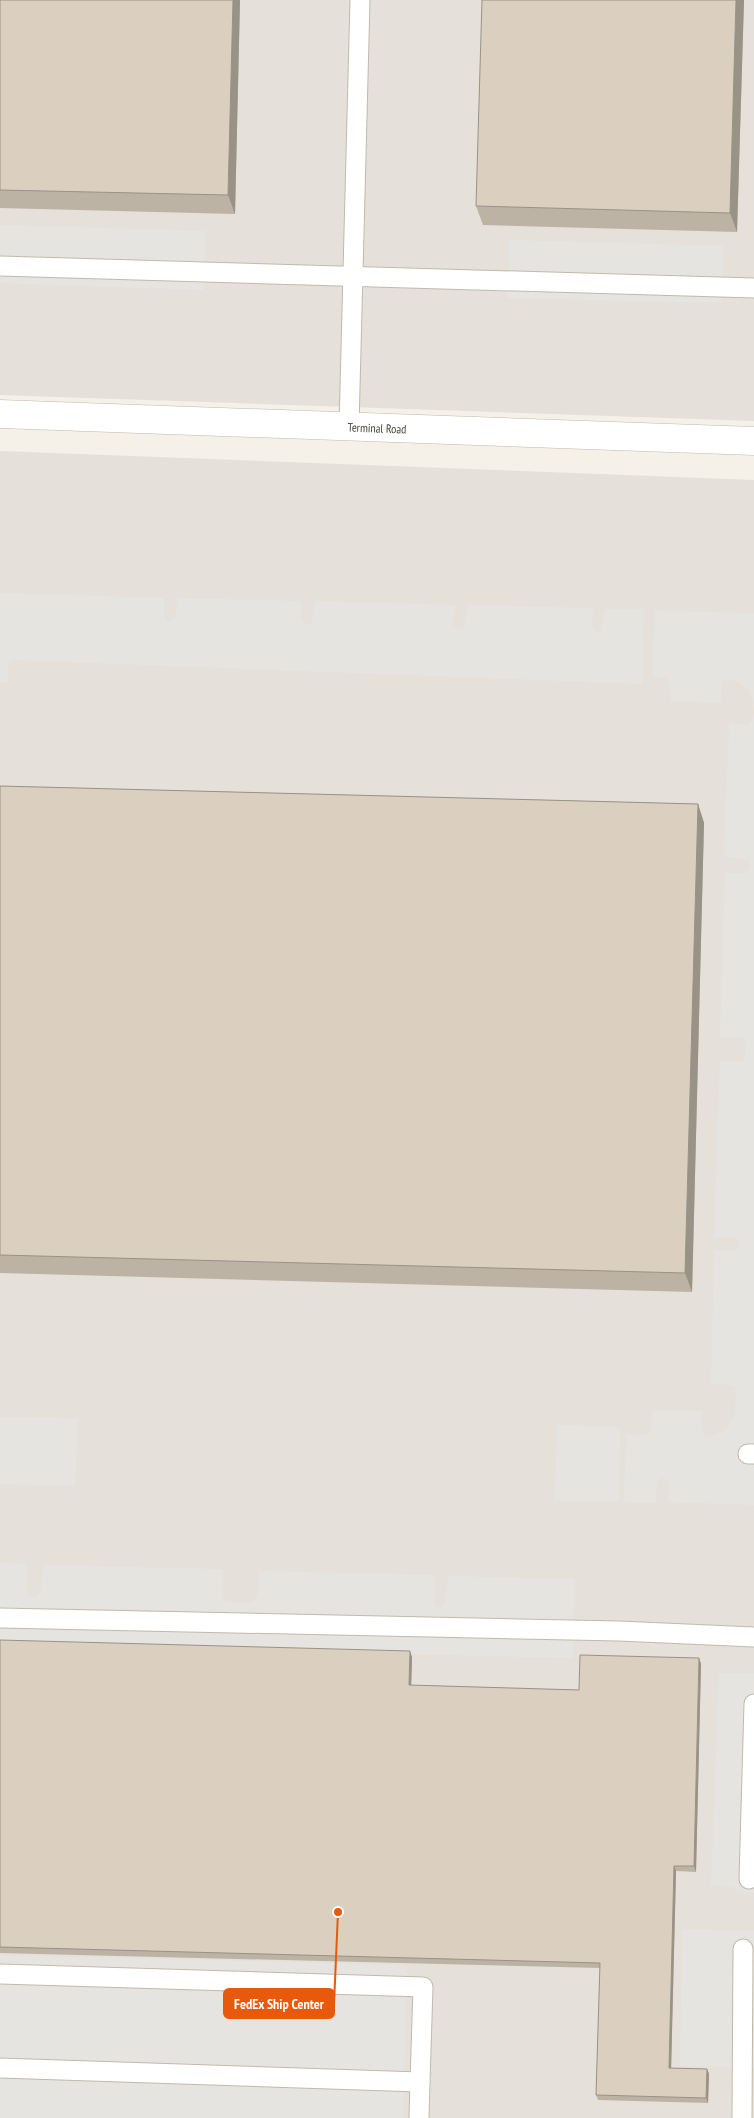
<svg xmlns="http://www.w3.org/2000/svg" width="754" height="2118" viewBox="0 0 754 2118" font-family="'PT Sans Narrow',sans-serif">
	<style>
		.industrial { fill: #e5e0d9 }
		.parking { fill: #e6e4e0 }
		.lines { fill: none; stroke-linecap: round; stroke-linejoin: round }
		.service-casing { stroke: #c2baa9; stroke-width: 21 }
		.minor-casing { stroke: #c2baa9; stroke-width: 29 }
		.service { stroke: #fff; stroke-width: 19 }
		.minor { stroke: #fff; stroke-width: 28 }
		.wall { fill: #bcb3a4 }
		.shaded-wall { fill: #999286 }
		.building { fill: #dbd0bf; stroke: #999286 }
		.labels { text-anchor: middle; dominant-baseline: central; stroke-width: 4; stroke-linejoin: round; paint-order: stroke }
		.street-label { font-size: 12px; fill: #494236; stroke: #fff }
		.leader { fill: none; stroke: #e8590c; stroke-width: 2 }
		.callout-dot { fill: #e8590c; stroke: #fff; stroke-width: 2 }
		.callout { fill: #e8590c; stroke: #e8590c; stroke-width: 2 }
		.callout-label { font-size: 14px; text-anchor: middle; font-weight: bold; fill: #fff }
	</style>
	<rect width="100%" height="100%" fill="#f5f1e8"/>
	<g class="industrial">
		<path d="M0 0H754V421L0 395Z"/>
		<path d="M0 451 754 480V2118H0Z"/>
	</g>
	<g class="parking">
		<path d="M0 225 205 231 204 290 0 283Z"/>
		<path d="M510 240 723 246 721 303 507 298Z"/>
		<path d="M0 593 164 598V616L166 621 170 622 176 616 177 598 301 601V620L308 625 312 622 315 601 455 605 453 626 458 629 463 628 464 625 467 605 593 608 592 626 594 631 599 633 602 629 604 609H644L642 684 15 660 10 661 8 665V683H0Z"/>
		<path d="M655 611 754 613V711L753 699 748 690 740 682 728 679 723 681 721 683V703L671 701 669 680 667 677 653 678Z"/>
		<path d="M754 714V1505L668 1502 669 1484 667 1480 662 1478 657 1481 656 1503 623 1502 627 1433 640 1436 647 1434 651 1430 652 1410 702 1411V1430L705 1436 709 1437 723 1431 733 1419 735 1412 736 1390 734 1387 731 1385 711 1384 714 1250H736L739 1242 736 1238H714L720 1061 741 1062 745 1057V1042L741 1037H720L725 873H745L750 868 749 860 746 859 724 857 729 723 748 725 753 719Z"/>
		<path d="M0 1417 78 1418 75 1486 0 1484Z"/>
		<path d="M557 1425 615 1427 620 1431 619 1501H555Z"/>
		<path d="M0 1563 26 1564V1591L28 1595 36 1597 41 1591 43 1565 223 1569 222 1595 224 1600 227 1602 250 1603 256 1599 258 1593 259 1571 434 1575V1601L435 1606 440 1608 445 1604 448 1576 575 1579 573 1658 0 1644Z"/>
		<path d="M719 1673H754V1893L738 1892 734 1887 711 1885Z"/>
		<path d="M682 1929 754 1931V2068L680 2066Z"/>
		<path d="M0 1955 407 1965 403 2118H0Z"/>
	</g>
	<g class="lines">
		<defs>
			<g id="service">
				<path d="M0 266 754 288"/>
				<path d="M349 427 360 0"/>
				<path d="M748 1454H754"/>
				<path d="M0 1618 619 1631 754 1637"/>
				<path d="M749 1879 754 1704"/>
				<path d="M0 1974 423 1987 420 2082"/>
				<path d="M0 2068 420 2082 419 2118"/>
				<path d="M742 2118 743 1949"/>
			</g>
			<path id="minor" d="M0 414 754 441"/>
		</defs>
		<use href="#service" class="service-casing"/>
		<use href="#minor" class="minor-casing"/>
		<use href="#service" class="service"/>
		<use href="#minor" class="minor"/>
	</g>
	<g class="wall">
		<path d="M0 0H240L235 214 0 208Z"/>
		<path d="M744 0 737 232 483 225 476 206Z"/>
		<path d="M0 786 698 804 704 823 692 1292 0 1273Z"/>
		<path d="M0 1640 412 1657 411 1685 579 1690 699 1658 701 1664 696 1872 676 1871 671 2068 707 2069 709 2074 708 2103 598 2100 596 2095 600 1968 0 1953Z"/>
	</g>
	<g class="shaded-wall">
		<path d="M233 0H240L235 214 228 195Z"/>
		<path d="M736 0H744L737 232 730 213Z"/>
		<path d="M698 804 704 823 692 1292 685 1273Z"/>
		<path d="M410 1651 412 1657 411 1691 409 1685Z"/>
		<path d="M699 1658 701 1664 696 1872 694 1866Z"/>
		<path d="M674 1866 676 1871 671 2073 669 2068Z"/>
		<path d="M707 2069 709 2074 708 2103 706 2098Z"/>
	</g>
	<g class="building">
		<path d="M0 0H233L228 195 0 190Z"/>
		<path d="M482 0H736L730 213 476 206Z"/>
		<path d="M0 786 698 804 685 1273 0 1255Z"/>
		<path d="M0 1640 410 1651 409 1685 579 1690 580 1655 699 1658 694 1866H674L669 2068 707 2069 706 2098 596 2095 600 1963 0 1947Z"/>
	</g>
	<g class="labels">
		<g class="street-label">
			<text transform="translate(377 428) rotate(2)">Terminal Road</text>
		</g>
	</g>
	<path class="leader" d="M338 1912L334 2004"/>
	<circle class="callout-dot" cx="338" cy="1912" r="5"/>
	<rect class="callout" x="224" y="1989" width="110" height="29" rx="5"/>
	<g class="callout-label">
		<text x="279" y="2009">FedEx Ship Center</text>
	</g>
</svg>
